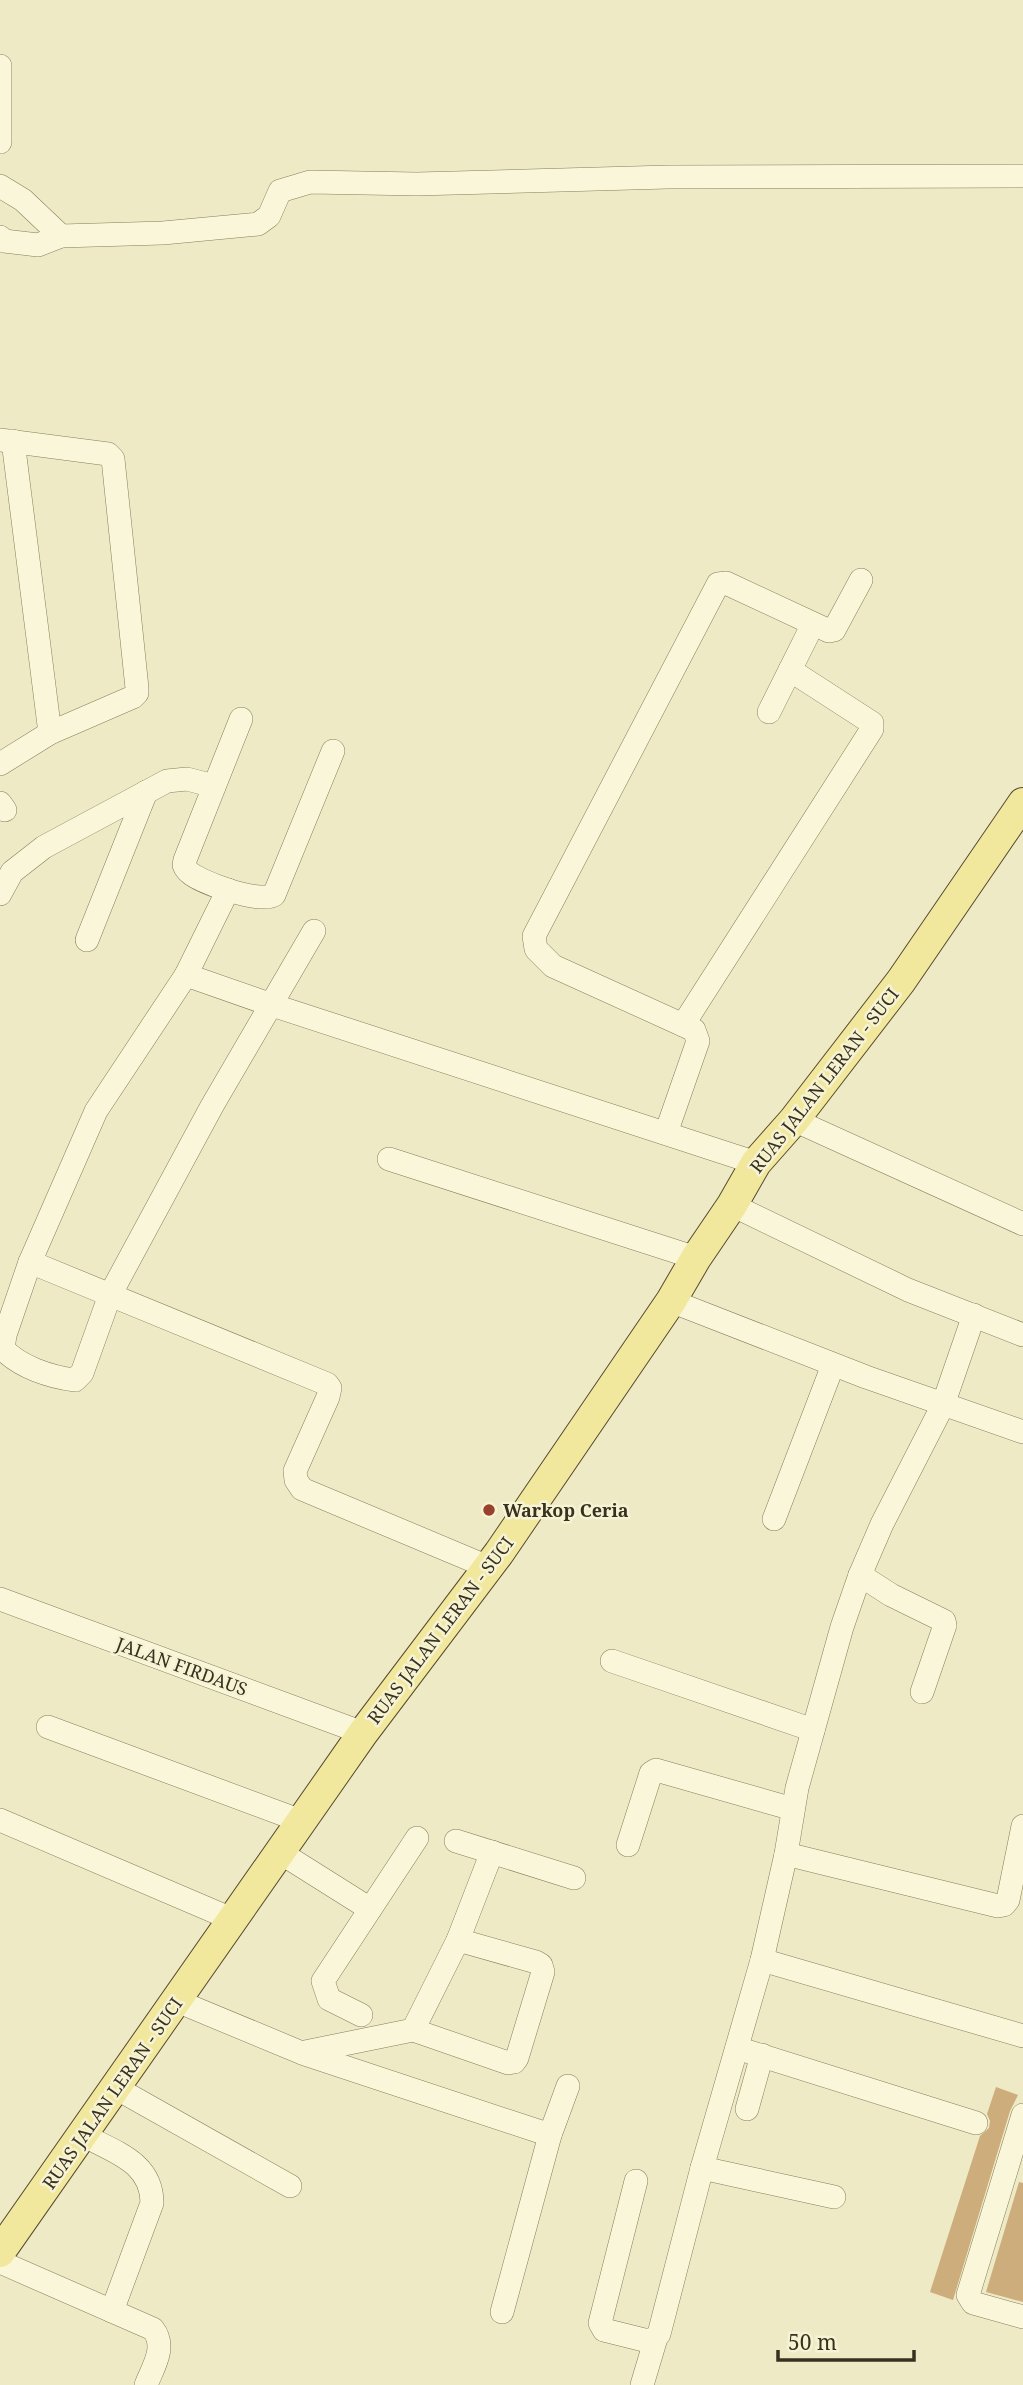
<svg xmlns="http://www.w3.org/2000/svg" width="1023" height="2385" viewBox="0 0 1023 2385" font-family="'Noto Serif',serif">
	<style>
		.building { fill: #ccad7b }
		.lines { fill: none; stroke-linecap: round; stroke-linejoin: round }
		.minor-casing { stroke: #897d5b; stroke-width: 24 }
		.major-casing { stroke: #574a2f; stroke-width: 32 }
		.minor { stroke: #f9f6d9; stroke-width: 23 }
		.major { stroke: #f1e89e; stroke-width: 30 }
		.poi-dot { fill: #98412b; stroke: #f6f3d5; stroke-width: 2.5 }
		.labels { text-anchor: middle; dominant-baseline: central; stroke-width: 5; stroke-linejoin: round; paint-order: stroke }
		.street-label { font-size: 18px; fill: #39311f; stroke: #f6f3d5 }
		.poi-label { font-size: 18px; font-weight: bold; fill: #39311f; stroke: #f6f3d5; text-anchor: start }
	</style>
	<rect width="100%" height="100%" fill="#eeeac5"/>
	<g class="building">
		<path d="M996 2087 1018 2095 1010 2111 953 2300 930 2292 980 2136 989 2128 990 2121 987 2114Z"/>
		<path d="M1019 2182 1023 2183V2302L986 2292Z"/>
	</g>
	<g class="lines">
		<defs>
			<g id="minor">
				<path d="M0 66V142"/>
				<path d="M0 186 23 200 61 236"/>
				<path d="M0 237 4 241 38 245 61 236 163 233 258 224 269 216 280 191 310 182 417 184 668 177 1023 176"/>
				<path d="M0 440 108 454 113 459 137 688V693L133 697 50 733 0 764"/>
				<path d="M13 441 50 733"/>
				<path d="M769 712 813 624"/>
				<path d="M241 719 185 860C184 865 183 865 187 870 196 882 261 904 274 895L333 751"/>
				<path d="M0 803 5 810"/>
				<path d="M228 890 186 975 96 1111 30 1262 5 1335 3 1349C20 1367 50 1377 75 1380L82 1373 110 1295 212 1106 314 931"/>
				<path d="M0 894 12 872 44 847 167 781 187 779 214 786"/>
				<path d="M87 940 146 792"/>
				<path d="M186 975 272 1005 756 1163"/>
				<path d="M683 1025 872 729V723L790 670"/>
				<path d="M794 1120 1023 1224"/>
				<path d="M666 1133 698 1041 694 1030 553 966 536 949 534 936 718 584 726 583 829 631 834 630 861 580"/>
				<path d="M389 1159 696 1258"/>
				<path d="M732 1205 908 1290 1023 1335"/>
				<path d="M30 1262 327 1384 330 1388 328 1397 295 1471 296 1480 302 1489 488 1567"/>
				<path d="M671 1301 866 1377 1023 1432"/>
				<path d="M774 1519 833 1365"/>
				<path d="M860 1575 891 1595 944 1621 945 1625 922 1692"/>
				<path d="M0 1599 363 1733"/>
				<path d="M612 1661 813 1730"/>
				<path d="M48 1727 293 1818 302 1823"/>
				<path d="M0 1820 234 1920"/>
				<path d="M456 1841 574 1878"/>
				<path d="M628 1845 651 1773 656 1770 793 1809"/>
				<path d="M281 1853 370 1909"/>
				<path d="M786 1854 998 1906 1004 1905 1008 1900 1023 1826"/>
				<path d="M762 1960 1023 2036"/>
				<path d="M177 2001 302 2053 550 2135"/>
				<path d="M361 2015 329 1999 323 1981 417 1838"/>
				<path d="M413 2030 508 2063 514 2062 517 2058 543 1972 541 1965 536 1962 458 1940"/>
				<path d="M737 2048 976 2123"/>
				<path d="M305 2052 413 2030 458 1940 492 1852"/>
				<path d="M116 2088 290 2186"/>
				<path d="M747 2109 762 2055"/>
				<path d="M1023 2115 968 2295 973 2303 1023 2317"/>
				<path d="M83 2135C114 2152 152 2162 152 2203L112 2311"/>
				<path d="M702 2168 834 2197"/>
				<path d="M636 2181 600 2323 604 2330 644 2340H653L659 2334 702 2168 762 1960 786 1854 797 1788 842 1627 860 1575 882 1524 943 1405 974 1315"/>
				<path d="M0 2262 153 2329C167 2347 153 2367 146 2385"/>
				<path d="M502 2312 550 2135 568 2086"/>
				<path d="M642 2385 656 2338"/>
			</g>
			<path id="major" d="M0 2252 363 1733 499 1553 671 1301 696 1258 732 1205 756 1163 794 1120 901 981 1023 803"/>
		</defs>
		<use href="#minor" class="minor-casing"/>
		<use href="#major" class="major-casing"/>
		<use href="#minor" class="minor"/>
		<use href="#major" class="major"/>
	</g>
	<circle class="poi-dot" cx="489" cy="1510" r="7"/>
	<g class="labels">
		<g class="street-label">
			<text transform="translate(824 1080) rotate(-52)">RUAS JALAN LERAN - SUCI</text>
			<text transform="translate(440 1630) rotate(-53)">RUAS JALAN LERAN - SUCI</text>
			<text transform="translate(182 1666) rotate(20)">JALAN FIRDAUS</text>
			<text transform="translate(112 2093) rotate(-55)">RUAS JALAN LERAN - SUCI</text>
		</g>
		<g class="poi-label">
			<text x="503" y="1510">Warkop Ceria</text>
		</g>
	</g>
	<path d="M778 2350v10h136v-10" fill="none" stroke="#39311f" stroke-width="3.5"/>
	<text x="788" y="2350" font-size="21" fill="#39311f" stroke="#f6f3d5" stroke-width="5" paint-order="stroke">50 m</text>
</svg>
